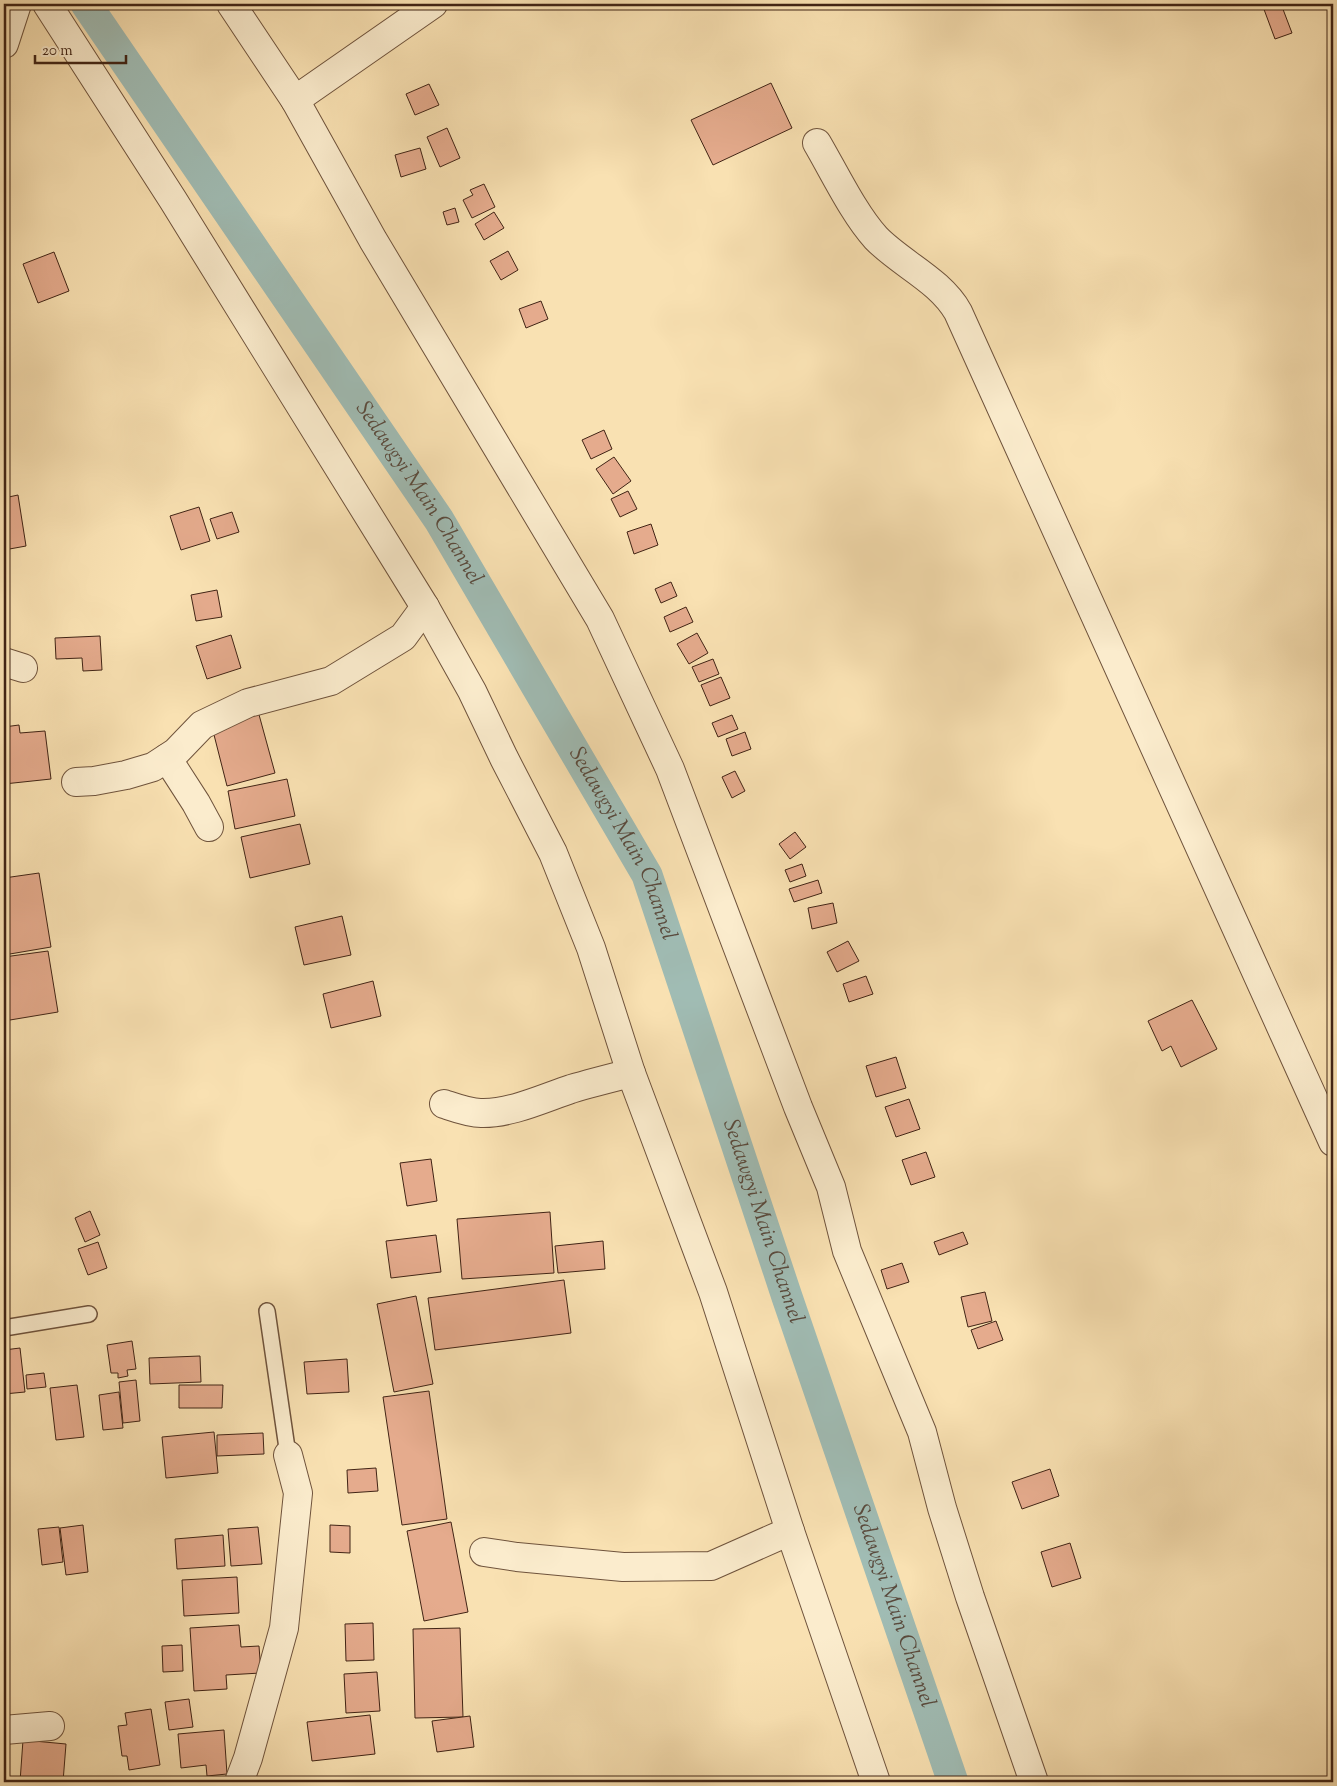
<svg xmlns="http://www.w3.org/2000/svg" width="1337" height="1786" viewBox="0 0 1337 1786" font-family="'Sorts Mill Goudy',serif">
	<style>
		.lines { fill: none; stroke-linecap: round; stroke-linejoin: round }
		.canal { stroke: #a0bcb4; stroke-width: 31 }
		.building { fill: #e5ab8d; stroke: #412415 }
		.service-casing { stroke: #6f533c; stroke-width: 18 }
		.minor-casing { stroke: #6f533c; stroke-width: 30 }
		.tertiary-casing { stroke: #6f533c; stroke-width: 30 }
		.service { stroke: #fbeccd; stroke-width: 15 }
		.minor { stroke: #fbeccd; stroke-width: 28 }
		.tertiary { stroke: #fbeccd; stroke-width: 28 }
		.labels { text-anchor: middle; dominant-baseline: central; stroke-width: 4.5; stroke-linejoin: round; paint-order: stroke }
		.water-label { font-size: 22px; font-style: italic; fill: #594a3d; stroke: #fbeccd }
	</style>
	<rect width="100%" height="100%" fill="#f9e1b2"/>
	<filter id="stains"><feTurbulence type="fractalNoise" baseFrequency=".004" numOctaves="4"/><feColorMatrix values="0 0 0 0 .2 0 0 0 0 .09 0 0 0 0 .02 0 0 0 .5 -.17"/></filter>
	<radialGradient id="worn" r=".72"><stop offset=".6" stop-color="#630" stop-opacity="0"/><stop offset="1" stop-color="#630" stop-opacity=".3"/></radialGradient>
	<g class="lines">
		<path class="canal" id="s1" d="M86 4 439 520 647 875 787 1297 953 1782"/>
	</g>
	<g class="building">
		<path d="M1262 4H1281L1292 33 1275 39Z"/>
		<path d="M771 83 792 128 713 165 691 120Z"/>
		<path d="M429 84 439 105 415 115 406 94Z"/>
		<path d="M447 128 460 158 440 167 427 137Z"/>
		<path d="M420 148 426 169 401 177 395 155Z"/>
		<path d="M484 184 495 207 472 218 463 200 473 195 470 190Z"/>
		<path d="M455 208 459 222 447 225 443 212Z"/>
		<path d="M494 212 504 228 484 240 475 224Z"/>
		<path d="M508 251 518 270 501 280 490 261Z"/>
		<path d="M54 252 69 291 38 303 23 264Z"/>
		<path d="M541 301 548 319 526 328 519 309Z"/>
		<path d="M604 430 612 449 591 459 582 440Z"/>
		<path d="M614 457 631 481 613 494 596 469Z"/>
		<path d="M628 491 637 509 620 517 611 499Z"/>
		<path d="M18 495 26 546 4 550V498Z"/>
		<path d="M199 507 210 541 181 550 170 516Z"/>
		<path d="M232 512 239 532 217 539 210 519Z"/>
		<path d="M651 524 658 545 634 554 627 532Z"/>
		<path d="M671 582 677 596 661 603 655 589Z"/>
		<path d="M217 590 222 617 196 621 191 595Z"/>
		<path d="M686 607 693 622 670 632 664 617Z"/>
		<path d="M697 633 708 653 689 664 677 644Z"/>
		<path d="M231 635 241 668 207 679 196 646Z"/>
		<path d="M100 636 102 670 83 671 82 658 56 659 55 638Z"/>
		<path d="M713 659 719 674 699 682 692 667Z"/>
		<path d="M721 677 730 698 710 706 701 685Z"/>
		<path d="M258 711 275 773 227 786 211 723Z"/>
		<path d="M732 715 738 729 718 737 712 723Z"/>
		<path d="M19 725 20 733 45 731 51 779 4 784V727Z"/>
		<path d="M745 732 751 749 732 756 726 739Z"/>
		<path d="M735 771 745 791 732 798 722 777Z"/>
		<path d="M287 779 295 816 235 829 228 791Z"/>
		<path d="M300 824 310 864 250 878 241 837Z"/>
		<path d="M795 832 806 847 790 859 779 844Z"/>
		<path d="M802 864 806 876 790 882 785 870Z"/>
		<path d="M39 873 51 947 4 955V878Z"/>
		<path d="M818 880 822 893 794 902 789 889Z"/>
		<path d="M833 903 837 923 812 929 808 908Z"/>
		<path d="M342 916 351 955 304 965 295 927Z"/>
		<path d="M848 941 859 961 837 972 827 952Z"/>
		<path d="M48 951 58 1012 4 1021V957Z"/>
		<path d="M866 976 873 994 849 1002 843 984Z"/>
		<path d="M373 981 381 1016 331 1028 323 994Z"/>
		<path d="M1192 1000 1217 1049 1181 1067 1171 1046 1162 1051 1148 1021Z"/>
		<path d="M896 1057 906 1088 876 1097 866 1066Z"/>
		<path d="M909 1099 920 1129 896 1137 885 1107Z"/>
		<path d="M926 1152 935 1177 911 1185 902 1160Z"/>
		<path d="M431 1159 437 1201 407 1206 400 1163Z"/>
		<path d="M90 1211 100 1235 85 1242 75 1218Z"/>
		<path d="M550 1212 554 1273 462 1279 457 1219Z"/>
		<path d="M963 1232 968 1244 939 1255 934 1242Z"/>
		<path d="M436 1235 441 1272 391 1278 386 1241Z"/>
		<path d="M603 1241 605 1269 558 1273 555 1246Z"/>
		<path d="M98 1242 107 1268 88 1275 78 1249Z"/>
		<path d="M902 1263 909 1282 887 1289 881 1270Z"/>
		<path d="M564 1280 571 1333 435 1350 428 1298Z"/>
		<path d="M985 1292 992 1321 968 1327 961 1297Z"/>
		<path d="M416 1296 433 1384 394 1392 377 1304Z"/>
		<path d="M996 1321 1003 1340 978 1349 971 1330Z"/>
		<path d="M132 1341 136 1369 127 1370 128 1376 118 1378V1373H111L107 1345Z"/>
		<path d="M20 1348 25 1392 4 1394V1350Z"/>
		<path d="M200 1356 201 1382 150 1384 149 1358Z"/>
		<path d="M347 1359 349 1392 307 1394 304 1362Z"/>
		<path d="M44 1373 46 1387 27 1389 26 1375Z"/>
		<path d="M136 1380 140 1421 123 1423 119 1382Z"/>
		<path d="M77 1385 84 1437 56 1440 50 1388Z"/>
		<path d="M179 1385H223L222 1408H179Z"/>
		<path d="M429 1391 447 1519 402 1525 383 1397Z"/>
		<path d="M119 1392 123 1428 103 1430 99 1395Z"/>
		<path d="M214 1432 218 1473 166 1478 162 1437Z"/>
		<path d="M263 1433 264 1454 217 1456V1435Z"/>
		<path d="M376 1468 378 1491 348 1493 347 1470Z"/>
		<path d="M1050 1469 1059 1496 1022 1509 1012 1482Z"/>
		<path d="M451 1522 468 1612 424 1621 407 1531Z"/>
		<path d="M83 1525 88 1572 66 1575 60 1528Z"/>
		<path d="M330 1525 350 1526V1553L330 1552Z"/>
		<path d="M59 1527 63 1562 42 1565 38 1529Z"/>
		<path d="M258 1527 262 1564 231 1566 228 1529Z"/>
		<path d="M223 1535 225 1566 177 1569 175 1539Z"/>
		<path d="M1070 1543 1081 1578 1052 1587 1041 1552Z"/>
		<path d="M237 1577 239 1613 184 1616 182 1580Z"/>
		<path d="M373 1623 374 1660 346 1661 345 1624Z"/>
		<path d="M239 1625 241 1647 259 1646 261 1673 226 1675 227 1689 194 1691 190 1628Z"/>
		<path d="M460 1628 463 1717 415 1718 413 1629Z"/>
		<path d="M182 1645 183 1671 163 1672 162 1646Z"/>
		<path d="M377 1672 380 1711 346 1713 344 1674Z"/>
		<path d="M189 1699 193 1727 169 1730 165 1702Z"/>
		<path d="M151 1709 160 1765 129 1770 127 1756H122L118 1726 127 1725 125 1713Z"/>
		<path d="M370 1715 375 1754 312 1761 307 1722Z"/>
		<path d="M470 1716 474 1747 437 1752 432 1721Z"/>
		<path d="M224 1730 227 1774 207 1776 206 1765 181 1768 178 1734Z"/>
		<path d="M23 1740 66 1744 63 1782H20Z"/>
	</g>
	<g class="lines">
		<defs>
			<g id="service">
				<path d="M267 1311 288 1455"/>
				<path d="M4 1328 89 1314"/>
			</g>
			<g id="minor">
				<path d="M231 4 295 100 373 240 600 619 670 769 798 1107 831 1187 847 1251 922 1432 942 1508 970 1597 1034 1782"/>
				<path d="M4 44 17 4"/>
				<path d="M295 100 433 4"/>
				<path d="M817 143C834 172 854 214 876 238 901 264 940 280 958 312L1333 1142"/>
				<path d="M4 662 23 668"/>
				<path d="M167 758 196 803 209 827"/>
				<path d="M76 782 94 781 126 775 153 767 176 752 202 725 248 703 331 681 403 637 425 607"/>
				<path d="M444 1104C456 1108 469 1113 481 1113 510 1114 544 1098 571 1089 591 1083 611 1078 631 1073"/>
				<path d="M484 1552 517 1557 623 1567 711 1566 790 1531"/>
				<path d="M4 1730 50 1726"/>
				<path d="M239 1782 248 1758 284 1628 298 1493 288 1455"/>
			</g>
			<path id="tertiary" d="M47 4 173 200 425 607 472 691 504 758 553 853 591 948 631 1073 713 1292 790 1531 876 1782"/>
		</defs>
		<use href="#service" class="service-casing"/>
		<use href="#minor" class="minor-casing"/>
		<use href="#tertiary" class="tertiary-casing"/>
		<use href="#service" class="service"/>
		<use href="#minor" class="minor"/>
		<use href="#tertiary" class="tertiary"/>
	</g>
	<g class="labels">
		<g class="water-label">
			<text stroke="none"><textPath href="#s1" startOffset="592">Sedawgyi Main Channel</textPath></text>
			<text stroke="none"><textPath href="#s1" startOffset="998">Sedawgyi Main Channel</textPath></text>
			<text stroke="none"><textPath href="#s1" startOffset="1402">Sedawgyi Main Channel</textPath></text>
			<text stroke="none"><textPath href="#s1" startOffset="1808">Sedawgyi Main Channel</textPath></text>
		</g>
	</g>
	<rect width="1337" height="1786" fill="none" stroke="#f9e1b2" stroke-width="20"/>
	<rect x="5" y="5" width="1327" height="1776" fill="none" stroke="#412415" stroke-width="2.5"/>
	<rect x="10" y="10" width="1317" height="1766" fill="none" stroke="#412415"/>
	<path d="M35 55v8h91v-8" fill="none" stroke="#412415" stroke-width="2.5"/>
	<text x="42" y="55" font-size="15" fill="#412415" stroke="#fbeccd" stroke-width="4" paint-order="stroke">20 m</text>
	<rect width="100%" height="100%" filter="url(#stains)"/>
	<rect width="100%" height="100%" fill="url(#worn)"/>
</svg>
